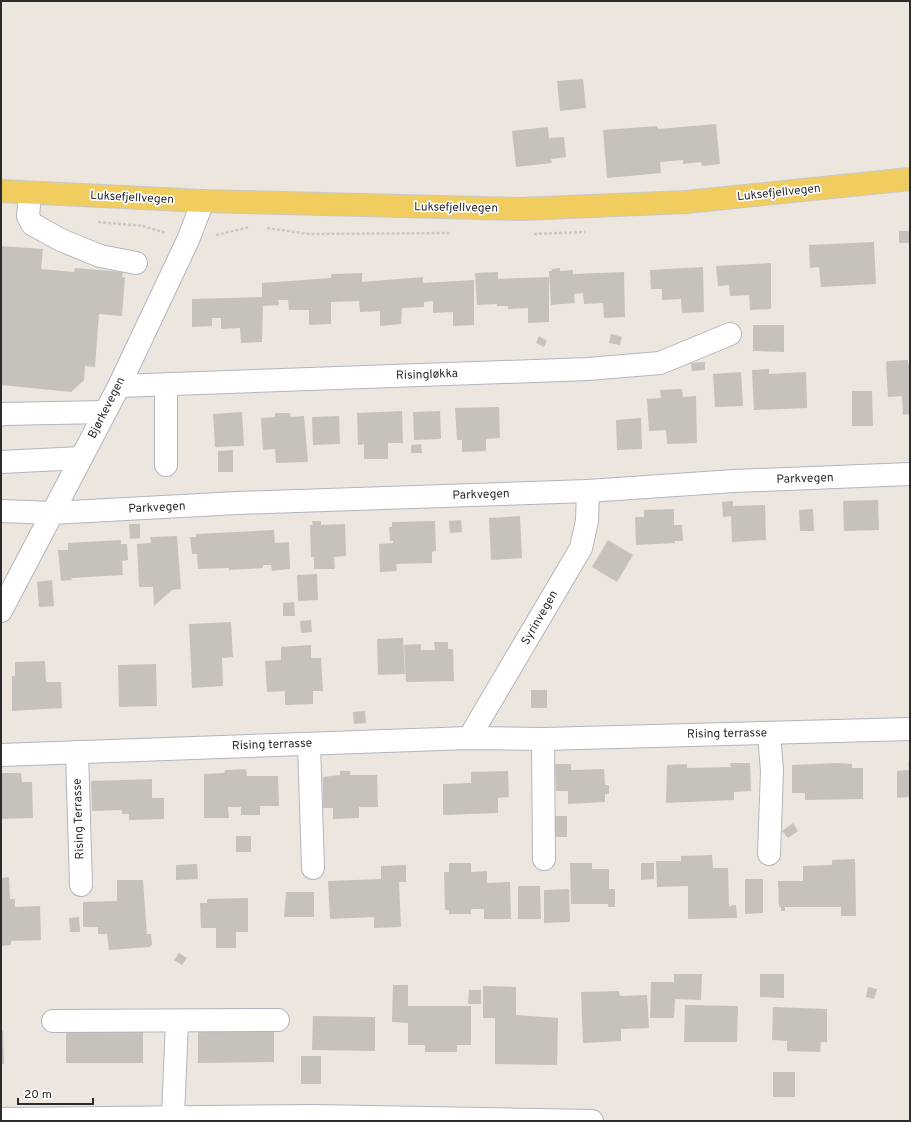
<svg xmlns="http://www.w3.org/2000/svg" width="911" height="1122" viewBox="0 0 911 1122" font-family="Overpass,sans-serif">
	<style>
		.building { fill: #c6c1ba }
		.lines { fill: none; stroke-linecap: round; stroke-linejoin: round }
		.minor-casing { stroke: #b2b5bf; stroke-width: 24 }
		.major-casing { stroke: #c8c8c8; stroke-width: 24 }
		.path { stroke: #c8c8c8; stroke-width: 2.5; stroke-dasharray: 3 2; stroke-linecap: butt }
		.minor { stroke: #fff; stroke-width: 22 }
		.major { stroke: #f1cc5f; stroke-width: 22 }
		.labels { text-anchor: middle; dominant-baseline: central; stroke-width: 3.5; stroke-linejoin: round; paint-order: stroke }
		.street-label { font-size: 12px; fill: #2c2c2c; stroke: #fff }
	</style>
	<rect width="100%" height="100%" fill="#ede6de"/>
	<g class="building">
		<path d="M583 79 586 108 560 111 557 81Z"/>
		<path d="M716 124 720 164 702 166 701 162 683 164V160L660 162 661 173 607 178 603 130 657 126 658 129Z"/>
		<path d="M548 127 549 138 564 137 566 157 551 159 552 163 516 167 512 131Z"/>
		<rect x="899" y="231" width="11" height="12"/>
		<path d="M874 242 876 284 821 287 819 267 810 268 809 245Z"/>
		<path d="M1 246 43 249 41 269 74 272 75 268 123 272 122 277H125L122 316 99 314 95 367 85 366 84 380 71 392 1 385Z"/>
		<path d="M771 263V309L750 310 749 295 730 296 729 285 718 286 716 266Z"/>
		<path d="M703 267 704 312 682 313 681 299 662 300V289H651L650 270Z"/>
		<path d="M560 268V271L573 270V274L624 272 625 317 604 318 603 303 584 304 583 293 574 294 575 303 551 305 549 271H552L551 269Z"/>
		<path d="M498 272V279L549 277V322L528 323V308L508 309V306H497V304L477 305 475 273Z"/>
		<path d="M362 273V282L423 277V283L474 280V325L453 326V312L433 313V301L424 302V307L402 308 401 324 380 326V311L360 312 359 301 331 302V324L309 325V310H289L288 300H278L279 305 263 306 262 342 241 343 240 328 221 329V318H212V326L192 327V299L262 297V283L331 278V274Z"/>
		<path d="M753 325H784V352L753 351Z"/>
		<path d="M611 334 622 337 620 345 609 343Z"/>
		<path d="M539 336 547 341 544 347 536 343Z"/>
		<path d="M908 360V364H910V414L903 415 902 396 888 397 886 364 887 361Z"/>
		<path d="M705 362V370L692 371 691 363Z"/>
		<path d="M769 369V374L806 372 807 408 754 410 752 370Z"/>
		<path d="M741 372 743 406 715 407 713 374Z"/>
		<path d="M682 389 683 397 696 396 697 443 667 444 666 430 649 431 647 399 661 398 660 390Z"/>
		<path d="M852 391H872L873 426H852Z"/>
		<path d="M499 407 500 438 486 439V451L462 452V440H457L455 408Z"/>
		<path d="M402 411 403 443H388V459H364V444L358 445 357 413Z"/>
		<path d="M440 411 441 439 414 440 413 412Z"/>
		<path d="M242 412 244 446 215 447 213 414Z"/>
		<path d="M275 413H290L291 417 304 416 308 462 276 463 275 449 263 450 261 418 275 417Z"/>
		<path d="M339 416 340 444 313 445 312 417Z"/>
		<path d="M641 418 642 449 617 450 616 420Z"/>
		<path d="M421 444 422 453H411V445Z"/>
		<path d="M233 450V472H218V451Z"/>
		<path d="M878 500 879 530 844 531 843 501Z"/>
		<path d="M733 501V506L765 505 766 540 732 542 731 516 723 517 722 502Z"/>
		<path d="M674 509V525H682L683 541H675V543L636 545 635 517H644V510Z"/>
		<path d="M813 509 814 531H800L799 510Z"/>
		<path d="M520 516 522 558 491 560 489 518Z"/>
		<path d="M461 520 462 532 450 533 449 521Z"/>
		<path d="M312 521H321V525L345 524 346 556 334 557 335 569H314V557H311L310 525H313Z"/>
		<path d="M435 521 436 551 432 552V563L396 564 397 571 380 572 379 544 393 543V541H390L389 527H392V522Z"/>
		<path d="M129 524H140V538L130 539Z"/>
		<path d="M274 530 275 543 289 542 290 569 272 571 271 565H263V568L229 570V568L198 569 197 554H192L190 537H196V534Z"/>
		<path d="M177 536 181 589 172 590 154 606 153 587H139L137 544 151 543 150 537Z"/>
		<path d="M121 540V544H127L128 560 122 561 123 575 71 578 72 580 61 581 58 550H68V543Z"/>
		<path d="M608 540 633 555 617 582 592 567Z"/>
		<path d="M317 574 318 600 298 601 297 575Z"/>
		<path d="M52 580 54 606 39 607 37 582Z"/>
		<path d="M294 602 295 616H283V603Z"/>
		<path d="M311 620 312 632 301 633 300 621Z"/>
		<path d="M231 622 233 657 222 658 223 686 192 688 189 624Z"/>
		<path d="M403 638 405 674 378 675 377 639Z"/>
		<path d="M434 642H448V649H453L454 681 406 682 404 645 421 644V650H435Z"/>
		<path d="M311 645V658H321L323 691H313V704L285 705V691L267 692 265 661 281 660V647Z"/>
		<path d="M45 661 46 682H61L62 708 12 711V676H15V662Z"/>
		<path d="M156 664 157 706 119 707 118 665Z"/>
		<rect x="531" y="690" width="16" height="18"/>
		<path d="M365 711 366 723 354 724 353 712Z"/>
		<path d="M730 763H750L751 791 734 792V800L666 803 667 765 687 764V768L731 767Z"/>
		<path d="M838 763 852 764V768H863V799L805 800V793H792V765Z"/>
		<path d="M908 763H910V797L897 798V771L909 770Z"/>
		<path d="M555 764H571V770L604 769 605 785H609V794H605V802L568 804V791H556Z"/>
		<path d="M246 769 247 776H278L279 806H260V815H241V807H228L229 818H204V774L224 773 225 770Z"/>
		<path d="M340 771H350V775H377L378 807H359V818L333 819V808H323V777L340 775Z"/>
		<path d="M508 771 509 797 498 798V813L443 815V784L471 783V772Z"/>
		<path d="M1 773H21L22 782H32L33 818 1 819Z"/>
		<path d="M152 779V798H164V819L129 820V814H122V810L92 811 91 781Z"/>
		<rect x="555" y="816" width="12" height="21"/>
		<path d="M793 823 798 831 788 838 782 831Z"/>
		<rect x="236" y="836" width="15" height="16"/>
		<path d="M712 855 713 868H728L729 906 736 905 737 918 688 919V886L657 887 656 861H681V856Z"/>
		<path d="M855 859 856 916H841V907H785V911H781V907H779L778 881H803V866L832 865V860Z"/>
		<path d="M449 863H471V872L487 871V883L510 882 511 919H484V909H471V914H449V910H445L444 872H449Z"/>
		<path d="M570 863H592V869H609V889H615V907H608V904H571Z"/>
		<path d="M641 863H654V879L641 880Z"/>
		<path d="M197 864 198 879 176 880V865Z"/>
		<path d="M406 865V882H399L401 927 374 928V917L330 919 328 881 381 879V866Z"/>
		<path d="M9 877 10 899H15V907L40 906 41 940 11 941V945L1 946V878Z"/>
		<path d="M745 879H763V913L745 914Z"/>
		<path d="M117 880H143L147 934H151L152 945 149 947 109 950 107 934H98V927H83V902L117 901Z"/>
		<path d="M518 886H540L541 919H518Z"/>
		<path d="M569 889 570 922 544 923V890Z"/>
		<path d="M286 892H314V917H284Z"/>
		<path d="M248 898V932H236V948H216V928H201L200 903H207V899Z"/>
		<path d="M79 917 80 932H70L69 918Z"/>
		<path d="M179 953 187 958 182 965 174 960Z"/>
		<path d="M674 974H702L701 1000 675 999 674 1018H650L651 982H674Z"/>
		<path d="M760 974H784V998L760 997Z"/>
		<path d="M393 985H408V1006H471V1045H457V1052H425V1045H408V1023L392 1022Z"/>
		<path d="M483 986 516 987V1015L558 1018 557 1065 495 1064V1018H483Z"/>
		<path d="M868 987 877 989 874 999 866 997Z"/>
		<path d="M469 990H481V1004H468Z"/>
		<path d="M619 991 620 996 647 995 649 1028 621 1029V1041L583 1043 581 992Z"/>
		<path d="M685 1005 738 1006 737 1042H684Z"/>
		<path d="M773 1007 827 1009V1042H821L820 1052 787 1051V1041L772 1040Z"/>
		<path d="M313 1016 375 1017V1051L312 1050Z"/>
		<path d="M274 1029V1062L198 1063V1030Z"/>
		<path d="M143 1030V1063H66V1031Z"/>
		<path d="M1 1031H3L4 1064H1Z"/>
		<rect x="301" y="1056" width="20" height="28"/>
		<rect x="773" y="1072" width="22" height="25"/>
	</g>
	<g class="lines">
		<defs>
			<g id="minor">
				<path d="M30 193 28 216 32 224 61 240 100 256 136 263"/>
				<path d="M166 385V465"/>
				<path d="M119 386 588 369 660 363 730 334"/>
				<path d="M1 415 3 414 105 412"/>
				<path d="M1 462 81 458"/>
				<path d="M1 511 52 513 237 503 588 491 734 481 910 474"/>
				<path d="M1 611 119 386 188 240 203 201"/>
				<path d="M769 733 772 771 769 854"/>
				<path d="M469 738 581 548 587 521 588 491"/>
				<path d="M543 739 544 859"/>
				<path d="M309 744 313 868"/>
				<path d="M77 752 81 885"/>
				<path d="M1 755 469 738 543 739 910 729"/>
				<path d="M53 1021 278 1020"/>
				<path d="M173 1116 177 1021"/>
				<path d="M1 1119 313 1116 592 1121"/>
			</g>
			<path id="major" d="M1 191 203 201 521 209 686 202 910 179"/>
		</defs>
		<use href="#minor" class="minor-casing"/>
		<use href="#major" class="major-casing"/>
		<g class="path">
			<path d="M98 222 143 226 166 233"/>
			<path d="M267 228 309 234 451 233"/>
			<path d="M534 234 585 232"/>
			<path d="M216 235 250 227"/>
		</g>
		<use href="#minor" class="minor"/>
		<use href="#major" class="major"/>
	</g>
	<g class="labels">
		<g class="street-label">
			<text transform="translate(779 193) rotate(-6)">Luksefjellvegen</text>
			<text transform="translate(132 198) rotate(3)">Luksefjellvegen</text>
			<text transform="translate(456 208) rotate(1)">Luksefjellvegen</text>
			<text transform="translate(427 375) rotate(-2)">Risingløkka</text>
			<text transform="translate(107 408) rotate(-63)">Bjørkevegen</text>
			<text transform="translate(805 479) rotate(-2)">Parkvegen</text>
			<text transform="translate(481 495) rotate(-2)">Parkvegen</text>
			<text transform="translate(157 508) rotate(-3)">Parkvegen</text>
			<text transform="translate(540 618) rotate(-60)">Syrinvegen</text>
			<text transform="translate(727 734) rotate(-1)">Rising terrasse</text>
			<text transform="translate(272 745) rotate(-2)">Rising terrasse</text>
			<text transform="translate(79 819) rotate(-92)">Rising Terrasse</text>
		</g>
	</g>
	<rect width="911" height="1122" fill="none" stroke="#2c2c2c" stroke-width="4"/>
	<path d="M18 1098v6h75v-6" fill="none" stroke="#2c2c2c" stroke-width="2"/>
	<text x="24" y="1098" font-size="12" fill="#2c2c2c" stroke="#ffffff" stroke-width="3" paint-order="stroke">20 m</text>
</svg>
